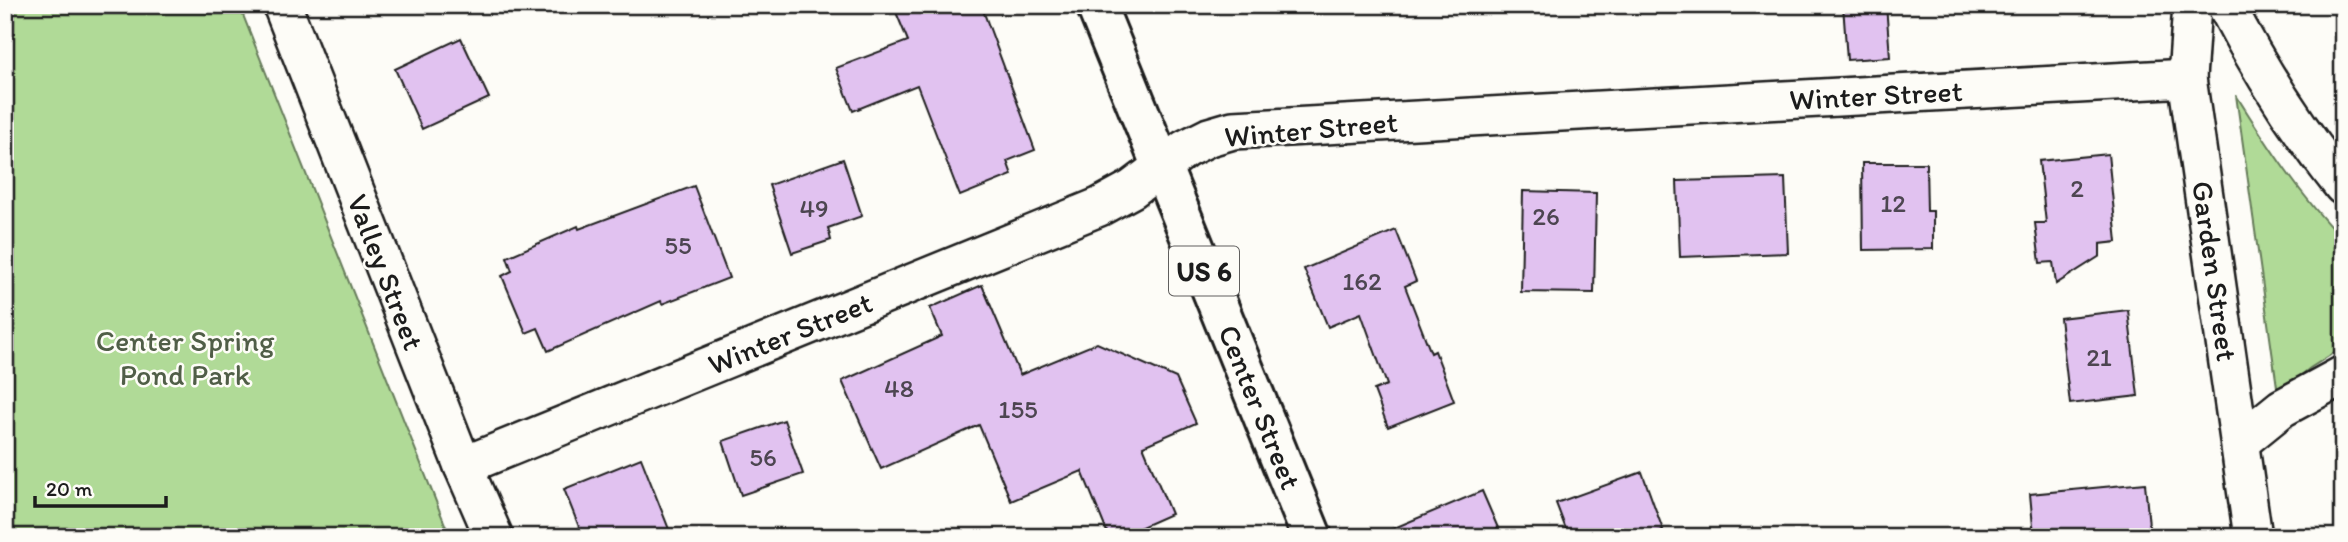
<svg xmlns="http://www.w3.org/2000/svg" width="2348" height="542" viewBox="0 0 2348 542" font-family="Itim,sans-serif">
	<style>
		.green { fill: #b0da97; stroke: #667b5a; stroke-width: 2 }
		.building { fill: #e1c2f0; stroke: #1c1c1c; stroke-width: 2 }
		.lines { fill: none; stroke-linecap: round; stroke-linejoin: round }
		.street-casing { stroke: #1c1c1c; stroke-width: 42 }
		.primary-casing { stroke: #1c1c1c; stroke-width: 44 }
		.street { stroke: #fdfcf7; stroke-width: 37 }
		.primary { stroke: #fdfcf7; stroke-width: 38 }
		.labels { text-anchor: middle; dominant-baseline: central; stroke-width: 5; stroke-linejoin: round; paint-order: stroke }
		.number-label { font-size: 26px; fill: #4d4651 }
		.shield { fill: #fdfcf7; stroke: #605f5e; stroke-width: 2 }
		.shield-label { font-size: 28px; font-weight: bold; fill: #1c1c1c }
		.street-label { font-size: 30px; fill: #1c1c1c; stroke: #fdfcf7 }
		.park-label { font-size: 30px; fill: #505e47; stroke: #fdfcf7 }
	</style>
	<rect width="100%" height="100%" fill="#fdfcf7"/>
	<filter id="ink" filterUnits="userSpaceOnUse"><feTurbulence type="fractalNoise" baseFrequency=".0143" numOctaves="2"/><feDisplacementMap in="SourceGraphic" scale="14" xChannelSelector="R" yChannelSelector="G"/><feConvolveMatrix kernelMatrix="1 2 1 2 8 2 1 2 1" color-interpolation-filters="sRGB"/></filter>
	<g filter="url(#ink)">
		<g class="green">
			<path d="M5 5H239L450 537H5Z"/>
			<path d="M2236 95C2268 146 2301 197 2343 240V347L2310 368 2278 394Z"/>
		</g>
		<g class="building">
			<path d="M893 5H981L1035 150 1007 161 1012 175 960 196 917 85 853 111 836 68 908 41Z"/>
			<path d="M1843 5H1886L1890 57 1847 60Z"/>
			<path d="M461 38 489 98 422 129 395 69Z"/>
			<path d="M2108 154 2117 242 2100 244V256L2056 284 2053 262 2040 263 2035 223H2046L2039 161Z"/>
			<path d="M843 159 862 216 828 228 831 240 792 253 769 185Z"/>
			<path d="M1862 163H1926L1927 211H1933V249L1863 250Z"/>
			<path d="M1785 178 1788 253 1680 257 1677 181Z"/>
			<path d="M694 186 729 278 662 304 661 301 548 351 538 328 526 333 502 276 512 271 507 257 578 226 579 229Z"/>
			<path d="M1523 191 1596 193 1594 293 1521 292Z"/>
			<path d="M1396 230 1416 281 1405 286 1431 353 1435 351 1454 401 1388 427 1374 390 1387 385 1361 313 1328 327 1304 269Z"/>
			<path d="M982 285 1020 375 1097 343 1176 378 1196 423 1143 446 1171 514 1119 537H1109L1082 471 1011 501 979 425 881 469 842 381 942 336 930 308Z"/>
			<path d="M2128 310 2138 396 2070 404 2060 318Z"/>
			<path d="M784 420 803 474 741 495 723 441Z"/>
			<path d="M641 458 672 537H583L564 489Z"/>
			<path d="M1642 472 1663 530 1644 537H1569L1556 503Z"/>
			<path d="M2145 483 2150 537H2034L2030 494Z"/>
			<path d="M1482 491 1498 528 1478 537H1373Z"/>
		</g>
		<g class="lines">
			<defs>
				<g id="street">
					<path d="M282 5 463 466 494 537"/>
					<path d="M2192 5 2187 78 2253 537"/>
					<path d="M2226 5C2259 69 2298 130 2343 186"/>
					<path d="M2240 442 2282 408 2343 375"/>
					<path d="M463 466 1099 207 1132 189 1185 149 1209 137 1233 130 2187 78"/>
				</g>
				<path id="primary" d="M1096 5 1312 537"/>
			</defs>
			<use href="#street" class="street-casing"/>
			<use href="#primary" class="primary-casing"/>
			<use href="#street" class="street"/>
			<use href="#primary" class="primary"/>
		</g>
	</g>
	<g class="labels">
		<g class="number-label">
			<text x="2077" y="188">2</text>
			<text x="1893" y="203">12</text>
			<text x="814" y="208">49</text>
			<text x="1546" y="216">26</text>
			<text x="678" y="245">55</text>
			<text x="1362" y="281">162</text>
			<text x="2099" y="357">21</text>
			<text x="899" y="388">48</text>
			<text x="1018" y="409">155</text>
			<text x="763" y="457">56</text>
		</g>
		<rect class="shield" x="1169" y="246.5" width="70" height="49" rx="5"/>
		<g class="shield-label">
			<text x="1204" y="271">US 6</text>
		</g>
		<g class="street-label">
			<text transform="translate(1876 95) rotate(-3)">Winter Street</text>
			<text transform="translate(1311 129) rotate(-5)">Winter Street</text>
			<text transform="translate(2215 271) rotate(82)">Garden Street</text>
			<text transform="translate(386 272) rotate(69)">Valley Street</text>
			<text transform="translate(790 333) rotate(-22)">Winter Street</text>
			<text transform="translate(1260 407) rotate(68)">Center Street</text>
		</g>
		<g class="park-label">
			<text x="185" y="340">Center Spring<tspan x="185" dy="34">Pond Park</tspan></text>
		</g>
	</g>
	<rect width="2348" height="542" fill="none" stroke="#fdfcf7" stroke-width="28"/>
	<rect x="14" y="14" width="2320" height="514" fill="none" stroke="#1c1c1c" stroke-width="2.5" filter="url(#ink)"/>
	<path d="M35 496v10h131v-10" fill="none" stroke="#1c1c1c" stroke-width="3.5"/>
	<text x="46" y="496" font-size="21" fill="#1c1c1c" stroke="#fdfcf7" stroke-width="5" paint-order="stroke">20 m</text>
</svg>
